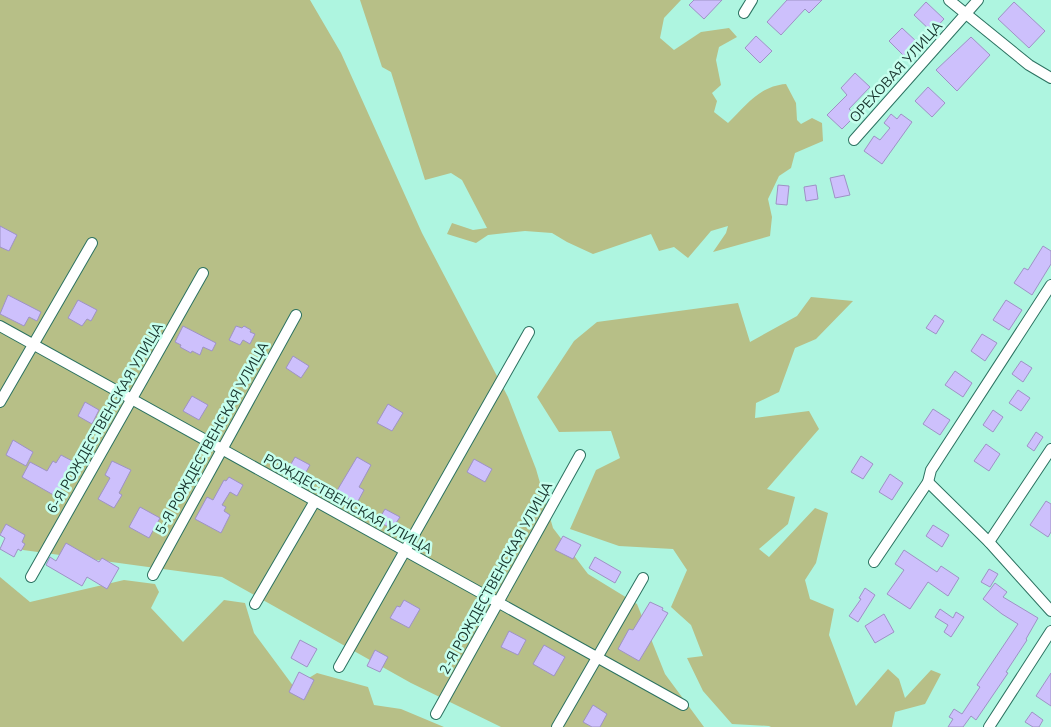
<svg xmlns="http://www.w3.org/2000/svg" width="1051" height="727" viewBox="0 0 1051 727" font-family="'Nunito Sans',sans-serif">
	<style>
		.green { fill: #b7bf87 }
		.building { fill: #cdc0fc; stroke: #9e92c5 }
		.lines { fill: none; stroke-linecap: round; stroke-linejoin: round }
		.minor-casing { stroke: #2c7261; stroke-width: 12 }
		.minor { stroke: #fff; stroke-width: 10 }
		.labels { text-anchor: middle; dominant-baseline: central; stroke-width: 5; stroke-linejoin: round; paint-order: stroke }
		.street-label { font-size: 14px; fill: #18352d; stroke: #c7ffee }
	</style>
	<rect width="100%" height="100%" fill="#aef5e0"/>
	<g class="green">
		<path d="M0 0H310L341 53 422 233 508 397 536 469 553 528 588 574 637 604 665 674 704 727H501L411 683 222 577 23 550 0 533Z"/>
		<path d="M360 0H681L664 18 660 38 674 50 701 32 729 28 737 37 719 47 716 60 721 85 712 93 717 101 714 112 728 123C746 106 759 86 786 84L796 103 797 120 801 124 812 118 822 123 823 141 795 153 791 168 779 176 768 199 772 217 770 236 713 252 726 233 728 226 711 231 688 258 674 247 659 251 651 234 593 254 567 242 552 233 525 231 488 235 476 243 447 234 452 223 473 230 487 228 462 180 451 173 425 180 391 72 382 67Z"/>
		<path d="M811 297 853 301 816 339 795 348 779 392 756 403 755 418 809 411 819 429 767 489 795 497 788 524 759 549 769 557 815 508 828 513 816 563 805 580 810 599 834 609 829 635 856 706 888 669 899 679 905 698 931 670 941 674 925 704 895 712 892 727H771L769 726 732 724 703 691 687 658 703 656 691 625 671 607 687 570 673 549 619 546 570 529 596 470 620 458 611 431 559 432 537 397 574 341 597 322 738 303 750 342 797 316Z"/>
		<path d="M0 577 30 602 124 580 155 584 159 592 151 608 183 642 224 600 245 603 254 633 294 687 317 673 368 687 374 705 401 709 444 727H0Z"/>
	</g>
	<g class="building">
		<path d="M694 0H722L704 19 689 5Z"/>
		<path d="M787 0H822L809 13 805 9 781 35 767 22Z"/>
		<path d="M926 2 944 19 932 32 914 15Z"/>
		<path d="M1014 2 1045 31 1029 48 998 19Z"/>
		<path d="M902 28 917 42 904 56 889 41Z"/>
		<path d="M756 36 772 51 760 63 745 48Z"/>
		<path d="M971 37 990 55 957 91 936 70Z"/>
		<path d="M855 73 870 87 849 109 856 115 842 129 827 115 847 95 841 88Z"/>
		<path d="M928 87 945 103 932 117 915 101Z"/>
		<path d="M891 114 897 119 901 114 912 122 882 164 864 151 874 136 880 140 890 128 884 123Z"/>
		<path d="M844 175 850 195 835 198 830 178Z"/>
		<path d="M778 185 789 186 787 205 776 204Z"/>
		<path d="M816 185 818 199 806 201 804 187Z"/>
		<path d="M0 226 17 235 9 251 0 247Z"/>
		<path d="M1043 246 1051 251V264L1032 295 1014 283 1024 268 1028 270Z"/>
		<path d="M8 295 41 312 37 321 29 317 24 326 0 314Z"/>
		<path d="M78 300 97 310 91 321 87 319 82 326 68 318Z"/>
		<path d="M1006 300 1022 310 1009 330 993 320Z"/>
		<path d="M935 315 944 321 936 334 926 328Z"/>
		<path d="M183 326 216 343 212 351 203 347 200 355 192 351 191 353 180 347 181 345 175 342Z"/>
		<path d="M236 326 242 328 244 326 251 330 250 332 255 334 250 344 243 340 240 345 229 340Z"/>
		<path d="M982 334 997 343 985 361 971 351Z"/>
		<path d="M293 356 309 366 301 378 286 368Z"/>
		<path d="M1021 361 1032 368 1023 382 1012 374Z"/>
		<path d="M955 371 972 383 963 397 945 385Z"/>
		<path d="M1018 390 1030 398 1021 411 1009 403Z"/>
		<path d="M192 396 208 405 199 420 183 411Z"/>
		<path d="M85 402 99 410 92 424 78 416Z"/>
		<path d="M388 404 403 413 392 431 377 423Z"/>
		<path d="M933 409 950 420 940 435 923 424Z"/>
		<path d="M993 410 1003 417 993 432 983 425Z"/>
		<path d="M1036 432 1043 437 1034 451 1027 446Z"/>
		<path d="M13 440 33 452 26 466 6 455Z"/>
		<path d="M986 444 1000 454 989 471 974 461Z"/>
		<path d="M61 455 78 464 73 472 71 471 57 497 22 477 30 462 47 471 53 461 56 463Z"/>
		<path d="M861 456 873 464 863 479 851 472Z"/>
		<path d="M295 457 310 465 302 479 287 471Z"/>
		<path d="M357 457 371 465 359 487 364 490 357 503 349 498 347 501 335 494Z"/>
		<path d="M474 459 492 469 485 482 467 472Z"/>
		<path d="M112 461 131 470 119 493 122 495 114 508 98 499 110 478 105 475Z"/>
		<path d="M890 474 903 483 892 500 879 492Z"/>
		<path d="M229 477 243 485 237 496 230 492 222 505 226 507 224 511 230 515 221 533 195 519 207 497 213 500 224 480 226 481Z"/>
		<path d="M1046 501 1051 504V532L1048 537 1030 525Z"/>
		<path d="M140 507 160 518 149 538 129 527Z"/>
		<path d="M385 509 400 517 392 529 378 521Z"/>
		<path d="M6 524 25 535 22 542 25 544 21 551 18 549 14 557 0 549 5 538 0 535Z"/>
		<path d="M933 525 949 535 942 547 926 536Z"/>
		<path d="M563 536 581 545 573 559 555 550Z"/>
		<path d="M66 543 99 562 102 558 119 568 107 589 87 577 82 586 46 565 50 557 56 561Z"/>
		<path d="M904 550 937 572 941 566 959 578 948 596 928 582 910 609 887 594 904 570 895 564Z"/>
		<path d="M595 557 621 572 615 583 589 568Z"/>
		<path d="M989 569 998 574 990 587 981 582Z"/>
		<path d="M995 583 1007 592 1003 597 1038 618 1026 639 1027 640 1006 672 1008 673 976 720 971 716 963 727H948L953 719 949 717 954 709 962 714 980 687 977 685 1018 624 1002 614 983 599Z"/>
		<path d="M865 588 875 595 858 622 849 616 861 599 859 598Z"/>
		<path d="M404 600 420 609 409 628 390 618 397 606 400 607Z"/>
		<path d="M650 602 663 608 662 610 668 613 639 661 618 649 629 629 633 630Z"/>
		<path d="M940 609 953 618 956 612 964 617 951 637 944 632 948 625 935 617Z"/>
		<path d="M884 614 894 632 875 643 865 626Z"/>
		<path d="M509 631 526 640 518 655 501 647Z"/>
		<path d="M300 640 317 649 307 667 291 658Z"/>
		<path d="M544 645 565 657 554 676 533 664Z"/>
		<path d="M375 650 388 657 380 672 367 666Z"/>
		<path d="M299 672 314 680 304 700 289 692Z"/>
		<path d="M1051 673V706L1036 696Z"/>
		<path d="M593 705 607 714 600 727H592L583 722Z"/>
		<path d="M1032 712 1043 720 1039 727H1033L1025 722Z"/>
	</g>
	<g class="lines">
		<defs>
			<g id="minor">
				<path d="M949 0 1029 65 1051 78"/>
				<path d="M744 13 752 0"/>
				<path d="M854 140 978 0"/>
				<path d="M0 326 683 705"/>
				<path d="M0 402 92 243"/>
				<path d="M928 482 989 542 1051 611"/>
				<path d="M989 542 1051 449"/>
				<path d="M874 562 928 482 931 470 1051 285"/>
				<path d="M153 575 296 315"/>
				<path d="M31 577 203 273"/>
				<path d="M255 604 315 501"/>
				<path d="M339 667 529 332"/>
				<path d="M436 714 580 455"/>
				<path d="M557 727 643 578"/>
				<path d="M989 727 1051 631"/>
			</g>
		</defs>
		<use href="#minor" class="minor-casing"/>
		<use href="#minor" class="minor"/>
	</g>
	<g class="labels">
		<g class="street-label">
			<text transform="translate(896 72) rotate(-48)">ОРЕХОВАЯ УЛИЦА</text>
			<text transform="translate(105 418) rotate(-60)">6-Я РОЖДЕСТВЕНСКАЯ УЛИЦА</text>
			<text transform="translate(212 438) rotate(-61)">5-Я РОЖДЕСТВЕНСКАЯ УЛИЦА</text>
			<text transform="translate(348 504) rotate(29)">РОЖДЕСТВЕНСКАЯ УЛИЦА</text>
			<text transform="translate(496 578) rotate(-61)">2-Я РОЖДЕСТВЕНСКАЯ УЛИЦА</text>
		</g>
	</g>
</svg>
